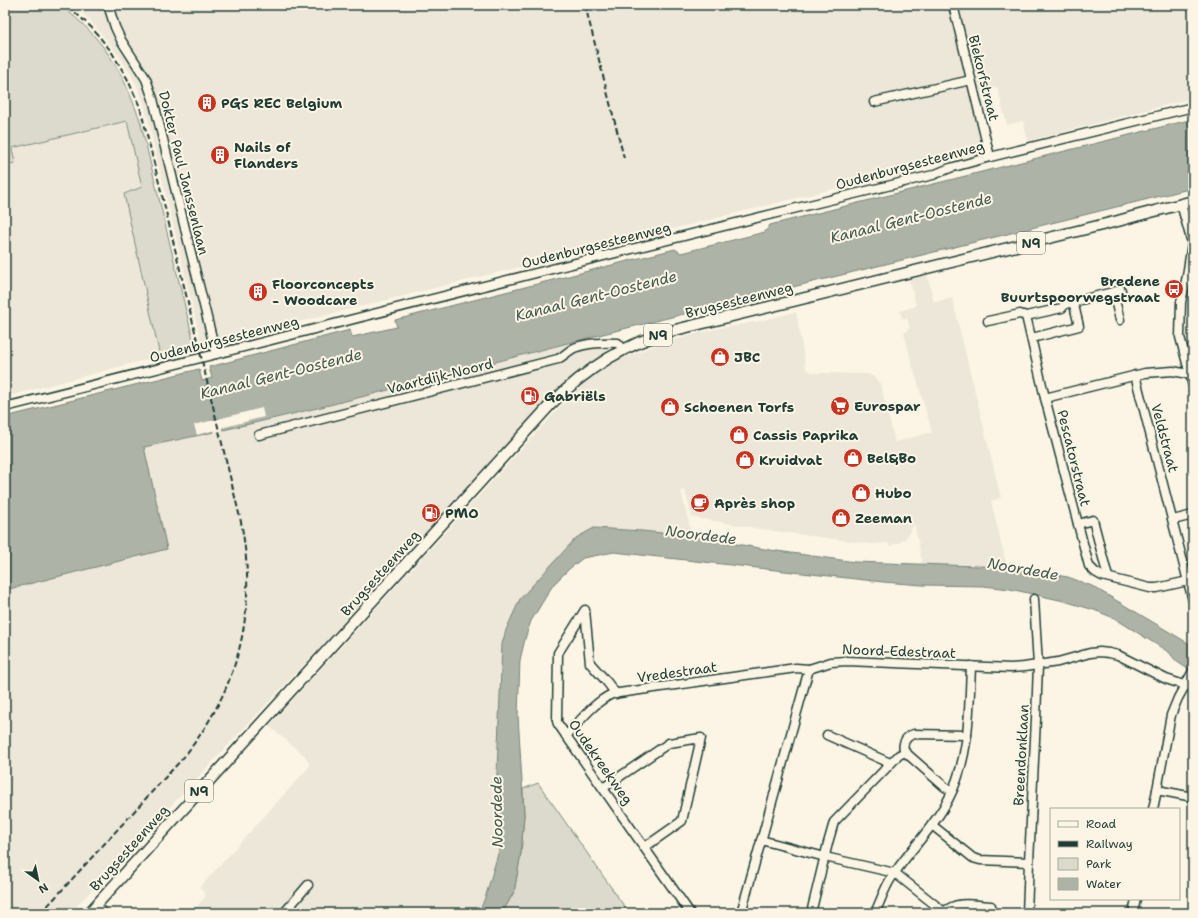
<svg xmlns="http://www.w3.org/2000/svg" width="1198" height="918" viewBox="0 0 1198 918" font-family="'Shantell Sans',sans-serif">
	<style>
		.built { fill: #ece7d8 }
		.green { fill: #dcdacc; stroke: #7e8c80 }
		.water { fill: #aeb3a7; stroke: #758479 }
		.pier { fill: #fcf5e5 }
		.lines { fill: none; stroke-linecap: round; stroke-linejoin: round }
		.minor-casing { stroke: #1f3d34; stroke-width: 11 }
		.major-casing { stroke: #1f3d34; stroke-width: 13 }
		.minor { stroke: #fcf5e5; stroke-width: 8 }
		.major { stroke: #fcf5e5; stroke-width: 10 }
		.rail { stroke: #1f3d34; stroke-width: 2; stroke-dasharray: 6 3; stroke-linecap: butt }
		.labels { text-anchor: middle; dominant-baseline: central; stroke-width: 4; stroke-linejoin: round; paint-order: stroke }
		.shield { fill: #fcf5e5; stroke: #617469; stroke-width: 1 }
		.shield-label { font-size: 13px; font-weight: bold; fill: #1f3d34 }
		.street-label { font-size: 14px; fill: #1f3d34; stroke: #fcf5e5 }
		.poi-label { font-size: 14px; font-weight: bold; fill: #1f3d34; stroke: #fcf5e5; text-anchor: start }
		.water-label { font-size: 15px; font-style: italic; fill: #435a51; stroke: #fcf5e5 }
	</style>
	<rect width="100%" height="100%" fill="#fcf5e5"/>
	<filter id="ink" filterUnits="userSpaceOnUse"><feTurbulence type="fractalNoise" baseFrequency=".025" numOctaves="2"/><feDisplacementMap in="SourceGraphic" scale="8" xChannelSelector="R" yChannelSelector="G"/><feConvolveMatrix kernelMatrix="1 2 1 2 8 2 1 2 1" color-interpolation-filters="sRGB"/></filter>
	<g filter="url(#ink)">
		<g class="built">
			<path d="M74 5H1193V98L1028 141 1023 121 1007 125 997 87 981 92 994 149 202 346 144 104 136 84 125 65 113 48 89 19Z"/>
			<path d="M127 121 142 187 124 194 160 356 5 397V165L14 163 12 148Z"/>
			<path d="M927 274 934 302 952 298 1001 498 991 501 1007 567 923 565 914 524 909 534 904 540 898 543 890 546 888 543 871 544 760 529 692 517 685 490 681 491 692 536 642 531 594 528 513 616 506 630 502 644 496 797 500 847 486 895 479 913H191L206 896 200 887 310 766 305 756 269 726 558 409 579 388 598 373 621 359 658 344 715 329 755 322 796 312 806 369 812 372 816 373 869 374 875 378 880 383 895 442 932 432 911 360 904 332 908 331 907 329 910 328 907 318 902 319 900 311 916 306 909 277Z"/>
			<path d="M600 335 607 353 581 371 524 433 403 557 331 636 70 913H5V590L167 549 144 447 265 421 382 392Z"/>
		</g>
		<g class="green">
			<path d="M5 5H60C83 22 102 42 116 66 126 83 133 102 140 120L195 348 160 356 124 194 142 187 127 121 12 148 15 163 5 165Z"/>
			<path d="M538 783 629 913H502L514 892 521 853 524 815 523 789Z"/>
		</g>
		<g class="water">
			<path d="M1193 119V188C996 237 800 285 603 334 477 366 351 402 223 430L220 418 211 420 214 432 144 447 167 549 5 590V417L199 369 202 381 212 378 209 367 350 330 352 337 397 327 395 320 675 249 681 253 765 232 770 225Z"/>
			<path d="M594 528 642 531 692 536 770 550 855 562 1007 567 1068 577 1092 586 1193 646V671C1184 667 1175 662 1170 653L1114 618 1094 610 1064 601 1010 589 983 586 922 585 883 582 614 552 583 558 569 569 553 585 531 621 525 639 520 660 518 715 524 815 521 853 514 892 502 913H479L486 895 500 847 496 797 502 644 506 630 520 599 576 538Z"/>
		</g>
		<path class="pier" d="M262 408 264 417 221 428 219 420 213 422 215 430 197 435 194 425Z"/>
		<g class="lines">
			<defs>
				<g id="minor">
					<path d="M108 5 115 27 121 40 146 79 153 99 216 354"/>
					<path d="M953 5 990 157"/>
					<path d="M874 102 971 80"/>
					<path d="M1181 204 1192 243 1187 276 1181 302 1180 337 1193 386"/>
					<path d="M1121 290 1065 304 1062 308 1026 316 1045 398 1089 566 1095 572 1102 576 1150 588H1157L1188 581"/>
					<path d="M1113 292 1120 320"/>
					<path d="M988 321 1020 314 1026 316"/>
					<path d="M1032 338 1079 326 1073 301"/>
					<path d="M1135 375 1193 601"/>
					<path d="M1045 398 1145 373 1173 371 1193 375"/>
					<path d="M5 407C314 330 623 249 933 175L950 168 990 157 1193 107"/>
					<path d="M259 435 558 359C564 356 568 351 574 348 586 343 605 342 618 343L623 349"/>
					<path d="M1173 520 1193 515"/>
					<path d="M1078 524 1093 520 1108 577"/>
					<path d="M616 694 607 682 590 663 585 610 558 653 557 721 558 724 690 913"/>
					<path d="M827 735 890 763"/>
					<path d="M566 736C580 721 593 703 612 694L796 668 809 669"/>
					<path d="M603 788 669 743 701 738 682 821 645 847"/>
					<path d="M1157 790 1193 797"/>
					<path d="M952 791 945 787 905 752C901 744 906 736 914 734L967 735"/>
					<path d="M1153 809 1157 790 1171 715 1178 698 1193 671"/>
					<path d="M932 825 973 858 980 860 1029 862"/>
					<path d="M761 840 825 857 895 873 944 912C957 900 974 905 991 906"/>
					<path d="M95 906 104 913"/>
					<path d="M284 913 308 885"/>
					<path d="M741 913 809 669 831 662 847 661 1011 668 1024 667 1058 662 1090 653 1100 652 1109 653 1118 655 1166 679 1193 688"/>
					<path d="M811 913 828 843 834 822 899 755 905 752"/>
					<path d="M875 913C880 902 884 890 890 880 908 851 934 828 949 798 970 757 969 711 971 666"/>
					<path d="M1027 913 1029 862 1036 719 1038 665 1034 599"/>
					<path d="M1133 913 1136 899"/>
				</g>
				<path id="major" d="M89 913 551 404C585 370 624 344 671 331L1118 221 1132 217 1193 201"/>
			</defs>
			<use href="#minor" class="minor-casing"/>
			<use href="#major" class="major-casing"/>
			<use href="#minor" class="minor"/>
			<use href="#major" class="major"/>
			<g class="rail">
				<path d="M585 5 624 158"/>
				<path d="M41 913 183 758C240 687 258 611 241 522L161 191 140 107 127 78 111 51 92 28 67 5"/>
			</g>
		</g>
	</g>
	<defs>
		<symbol id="building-disc" viewBox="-11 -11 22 22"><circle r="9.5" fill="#c8321e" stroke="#fcf5e5"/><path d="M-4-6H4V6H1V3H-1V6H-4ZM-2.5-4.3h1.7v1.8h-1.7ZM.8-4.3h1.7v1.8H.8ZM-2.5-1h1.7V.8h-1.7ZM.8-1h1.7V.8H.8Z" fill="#fff"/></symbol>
		<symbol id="bus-disc" viewBox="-11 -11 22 22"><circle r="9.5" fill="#c8321e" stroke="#fcf5e5"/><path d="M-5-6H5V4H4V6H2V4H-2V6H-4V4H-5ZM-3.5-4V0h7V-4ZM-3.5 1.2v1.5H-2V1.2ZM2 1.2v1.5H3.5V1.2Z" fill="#fff"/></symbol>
		<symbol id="shop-disc" viewBox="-11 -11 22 22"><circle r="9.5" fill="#c8321e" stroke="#fcf5e5"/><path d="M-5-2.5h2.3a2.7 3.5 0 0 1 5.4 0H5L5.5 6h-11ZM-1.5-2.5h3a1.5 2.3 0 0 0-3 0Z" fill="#fff"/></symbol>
		<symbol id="fuel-disc" viewBox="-11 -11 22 22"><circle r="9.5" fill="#c8321e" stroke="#fcf5e5"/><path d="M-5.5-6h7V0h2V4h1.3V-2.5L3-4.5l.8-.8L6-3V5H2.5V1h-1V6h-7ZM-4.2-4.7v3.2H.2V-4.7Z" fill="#fff"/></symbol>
		<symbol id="supermarket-disc" viewBox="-11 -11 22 22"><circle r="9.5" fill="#c8321e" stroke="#fcf5e5"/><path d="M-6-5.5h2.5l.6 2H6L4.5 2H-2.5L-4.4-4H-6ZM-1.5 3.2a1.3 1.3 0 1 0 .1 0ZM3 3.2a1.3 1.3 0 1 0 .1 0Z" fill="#fff"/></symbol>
		<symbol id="cafe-disc" viewBox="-11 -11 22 22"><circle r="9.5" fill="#c8321e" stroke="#fcf5e5"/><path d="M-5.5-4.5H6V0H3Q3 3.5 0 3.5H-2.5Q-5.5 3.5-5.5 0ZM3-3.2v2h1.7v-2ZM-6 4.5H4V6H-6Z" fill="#fff"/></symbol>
	</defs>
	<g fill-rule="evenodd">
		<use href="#building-disc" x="196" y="92" width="22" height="22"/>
		<use href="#building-disc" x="209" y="144" width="22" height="22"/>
		<use href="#bus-disc" x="1163" y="278" width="22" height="22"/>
		<use href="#building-disc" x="247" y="281" width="22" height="22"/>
		<use href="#shop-disc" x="709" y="346" width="22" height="22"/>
		<use href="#fuel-disc" x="519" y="385" width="22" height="22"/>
		<use href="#supermarket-disc" x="829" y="395" width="22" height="22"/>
		<use href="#shop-disc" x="659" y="396" width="22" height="22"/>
		<use href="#shop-disc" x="728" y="424" width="22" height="22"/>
		<use href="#shop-disc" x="842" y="447" width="22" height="22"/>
		<use href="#shop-disc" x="734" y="449" width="22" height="22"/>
		<use href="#shop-disc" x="850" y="482" width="22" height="22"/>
		<use href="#cafe-disc" x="689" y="492" width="22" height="22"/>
		<use href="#fuel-disc" x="420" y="502" width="22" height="22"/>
		<use href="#shop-disc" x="830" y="507" width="22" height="22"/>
	</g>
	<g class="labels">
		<g class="shield">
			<rect x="1017" y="232" width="28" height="22" rx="3"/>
			<rect x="644" y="324" width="28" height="22" rx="3"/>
			<rect x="185" y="780" width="28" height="22" rx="3"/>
		</g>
		<g class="shield-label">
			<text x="1031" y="243">N9</text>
			<text x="658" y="335">N9</text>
			<text x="199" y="791">N9</text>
		</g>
		<g class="street-label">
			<text transform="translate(984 78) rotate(76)">Biekorfstraat</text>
			<text transform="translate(910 165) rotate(-15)">Oudenburgsesteenweg</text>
			<text transform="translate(184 173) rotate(76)">Dokter Paul Janssenlaan</text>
			<text transform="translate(596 245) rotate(-14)">Oudenburgsesteenweg</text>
			<text transform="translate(739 300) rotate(-14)">Brugsesteenweg</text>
			<text transform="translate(224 339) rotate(-14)">Oudenburgsesteenweg</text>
			<text transform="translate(440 376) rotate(-14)">Vaartdijk-Noord</text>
			<text transform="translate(1165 438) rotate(75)">Veldstraat</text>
			<text transform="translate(1074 458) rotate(76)">Pescatorstraat</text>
			<text transform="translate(380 573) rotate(-48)">Brugsesteenweg</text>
			<text transform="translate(899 651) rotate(2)">Noord-Edestraat</text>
			<text transform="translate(677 672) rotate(-8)">Vredestraat</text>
			<text transform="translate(1021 755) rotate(-87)">Breendonklaan</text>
			<text transform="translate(601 762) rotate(55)">Oudekreekweg</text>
			<text transform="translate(129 848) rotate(-48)">Brugsesteenweg</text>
		</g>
		<g class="poi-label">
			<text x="221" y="103">PGS REC Belgium</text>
			<text x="234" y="147">Nails of<tspan x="234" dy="16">Flanders</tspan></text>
			<text x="1160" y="281" text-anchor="end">Bredene<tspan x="1160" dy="16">Buurtspoorwegstraat</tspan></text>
			<text x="272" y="284">Floorconcepts<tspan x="272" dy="16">- Woodcare</tspan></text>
			<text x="734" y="357">JBC</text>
			<text x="544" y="396">Gabriëls</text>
			<text x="854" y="406">Eurospar</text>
			<text x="684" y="407">Schoenen Torfs</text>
			<text x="753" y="435">Cassis Paprika</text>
			<text x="867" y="458">Bel&amp;Bo</text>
			<text x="759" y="460">Kruidvat</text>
			<text x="875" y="493">Hubo</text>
			<text x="714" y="503">Après shop</text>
			<text x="445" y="513">PMO</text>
			<text x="855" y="518">Zeeman</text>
		</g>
		<g class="water-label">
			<text transform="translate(911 218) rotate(-14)">Kanaal Gent-Oostende</text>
			<text transform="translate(596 296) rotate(-14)">Kanaal Gent-Oostende</text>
			<text transform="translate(281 374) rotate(-14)">Kanaal Gent-Oostende</text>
			<text transform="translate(701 535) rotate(7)">Noordede</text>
			<text transform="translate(1023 569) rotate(10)">Noordede</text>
			<text transform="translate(497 812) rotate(-91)">Noordede</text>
		</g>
	</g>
	<rect width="1198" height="918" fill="none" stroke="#fcf5e5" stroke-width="20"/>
	<rect x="10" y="10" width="1178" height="898" fill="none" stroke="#1f3d34" stroke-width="1.5" filter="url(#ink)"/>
	<rect x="1050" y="808" width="130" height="92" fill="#fcf5e5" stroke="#a4ab9e"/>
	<rect x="1058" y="821" width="20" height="6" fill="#fcf5e5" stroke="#a4ab9e"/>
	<text x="1086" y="828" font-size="12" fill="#1f3d34">Road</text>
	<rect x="1058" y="841" width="20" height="6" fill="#1f3d34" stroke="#a4ab9e"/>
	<text x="1086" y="848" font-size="12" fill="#1f3d34">Railway</text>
	<rect x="1058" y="858" width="20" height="12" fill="#dcdacc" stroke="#a4ab9e"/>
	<text x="1086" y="868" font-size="12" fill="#1f3d34">Park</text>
	<rect x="1058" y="878" width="20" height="12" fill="#aeb3a7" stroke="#a4ab9e"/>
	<text x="1086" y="888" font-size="12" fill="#1f3d34">Water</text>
	<g transform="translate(38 880) rotate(147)" stroke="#fcf5e5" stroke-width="3" paint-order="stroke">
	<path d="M0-3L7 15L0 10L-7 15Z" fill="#1f3d34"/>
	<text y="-6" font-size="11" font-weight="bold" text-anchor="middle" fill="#1f3d34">N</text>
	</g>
</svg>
